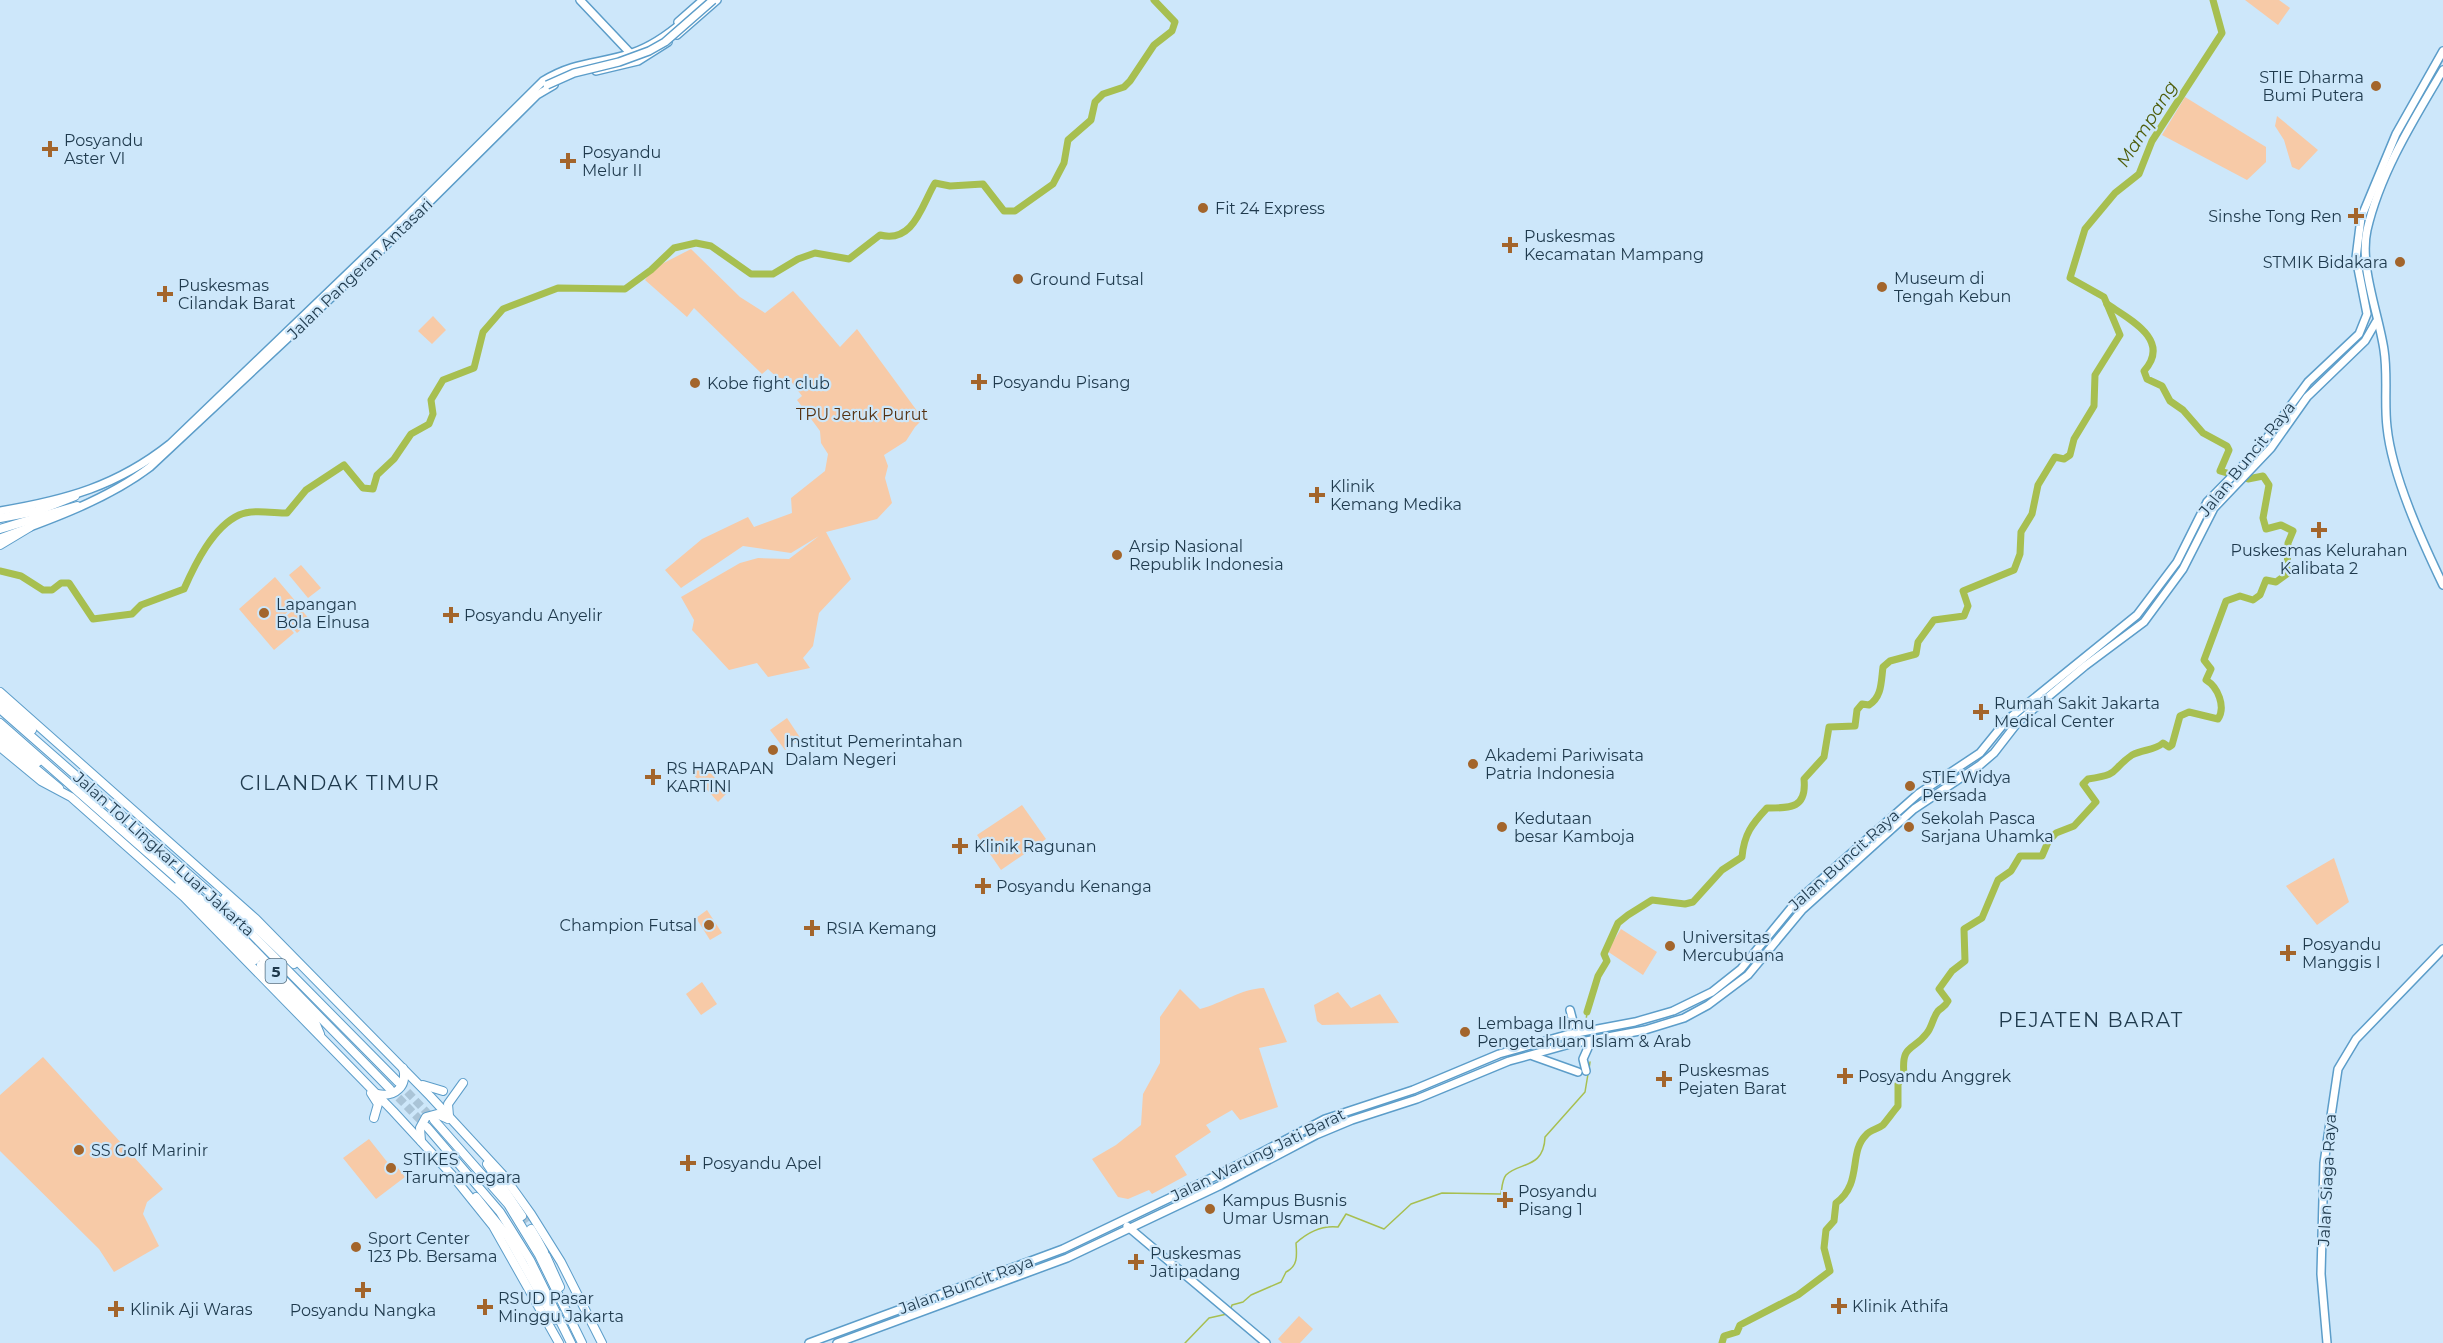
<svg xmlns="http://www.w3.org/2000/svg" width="2443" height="1343" viewBox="0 0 2443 1343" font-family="Montserrat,sans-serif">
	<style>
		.green { fill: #f7caa7 }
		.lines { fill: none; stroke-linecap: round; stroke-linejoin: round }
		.stream { stroke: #a7bf50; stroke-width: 1.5 }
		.river { stroke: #a7bf50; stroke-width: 7 }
		.highway-tunnel { stroke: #aac4d7; stroke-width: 8; stroke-dasharray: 8 4; stroke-linecap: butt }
		.major-casing { stroke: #5c9dc9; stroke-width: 10 }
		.highway-casing { stroke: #5c9dc9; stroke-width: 10 }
		.major { stroke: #fff; stroke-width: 7 }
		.highway { stroke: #fff; stroke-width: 8 }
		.major-bridge-casing { stroke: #5c9dc9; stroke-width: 10; stroke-linecap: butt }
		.major-bridge { stroke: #fff; stroke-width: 7 }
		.poi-dot { fill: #a3652b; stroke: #cde7fa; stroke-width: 2 }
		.labels { text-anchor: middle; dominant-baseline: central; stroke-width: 4.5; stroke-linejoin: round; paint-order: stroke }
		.shield { fill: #cde7fa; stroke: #536e81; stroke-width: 1.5 }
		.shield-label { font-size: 15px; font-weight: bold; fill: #1f3a4d }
		.poi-label { font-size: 16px; fill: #1f3a4d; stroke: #cde7fa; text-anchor: start }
		.street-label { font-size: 16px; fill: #1f3a4d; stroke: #cde7fa }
		.park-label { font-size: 16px; fill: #553212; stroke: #cde7fa }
		.water-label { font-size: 18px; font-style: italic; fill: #4f5e0c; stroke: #cde7fa }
		.quarter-label { font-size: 20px; letter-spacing: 1.5px; fill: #1f3a4d; stroke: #cde7fa }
	</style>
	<rect width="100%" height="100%" fill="#cde7fa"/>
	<g class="green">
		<path d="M2245 0H2279L2290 8 2278 25Z"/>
		<path d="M2185 97 2266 147V162L2247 180 2162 135Z"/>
		<path d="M2277 116 2318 150 2299 170 2292 167 2284 140 2275 126Z"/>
		<path d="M691 249 740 297 765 313 793 291 840 347 857 329 923 419 915 427 906 441 884 455 888 466 885 478 892 503 877 519 826 532 851 579 819 613 813 646 803 658 810 668 768 677 757 663 729 670 692 630 694 620 681 597 740 563 758 558 789 559 819 536 791 553 743 546 681 588 665 570 702 539 748 517 754 527 792 513 791 498 825 471 828 454 821 443 820 431 797 400 802 396 790 380 785 385 768 369 762 374 694 308 687 317 645 280 654 268Z"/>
		<path d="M433 316 446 330 432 344 418 331Z"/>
		<path d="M301 565 321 588 308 598 289 575Z"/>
		<path d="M275 577 297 603 281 618 294 633 274 650 239 609Z"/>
		<path d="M298 606 311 621 297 633 284 618Z"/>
		<path d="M787 718 801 739 785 750 770 730Z"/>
		<path d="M702 764 728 792 718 802 692 773Z"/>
		<path d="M1022 805 1046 839 1001 870 977 835Z"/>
		<path d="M2334 858 2349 902 2317 925 2286 886Z"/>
		<path d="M707 910 722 933 710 940 696 918Z"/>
		<path d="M1621 929 1657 952 1643 975 1607 951Z"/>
		<path d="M702 982 717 1004 701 1015 686 994Z"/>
		<path d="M1264 988 1287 1042 1259 1048 1278 1107 1240 1120 1232 1110 1206 1125 1211 1132 1175 1156 1187 1175 1152 1194 1149 1190 1128 1199 1118 1197 1092 1159 1116 1145 1141 1125 1143 1094 1160 1063V1017L1180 989 1200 1009C1223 1003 1240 989 1264 988Z"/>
		<path d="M1338 992 1351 1008 1380 994 1399 1023 1322 1025 1317 1021 1314 1005Z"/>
		<path d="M43 1057 163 1189 147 1202 143 1214 159 1246 114 1272 99 1249 0 1151V1095Z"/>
		<path d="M369 1139 388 1163H394L405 1177 376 1199 343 1158Z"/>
		<path d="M1299 1316 1313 1329 1300 1343H1282L1278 1339Z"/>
	</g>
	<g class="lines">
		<g class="stream">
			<path d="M1586 1021 1587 1012"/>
			<path d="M1589 1069 1590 1062"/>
			<path d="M1230 1311 1232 1305 1243 1302 1251 1295 1281 1282 1286 1272C1298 1266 1297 1256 1296 1243 1308 1232 1321 1225 1338 1227L1346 1214 1384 1229 1411 1204 1442 1193 1501 1194C1502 1188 1502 1180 1506 1175 1519 1162 1544 1169 1545 1137L1585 1092 1588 1074"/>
			<path d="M1185 1343 1209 1318 1227 1314"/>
		</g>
		<g class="river">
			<path d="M0 571 21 576 43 590H52L61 583H69L93 619 132 614 141 605 184 589C195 564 213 527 239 515 252 509 273 513 287 513L306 490 344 465 363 488 373 489 377 475 394 459 411 434 429 424 433 414 431 400 443 380 474 368 483 332 503 309 558 288 625 289 651 270 674 248 696 243 711 246 751 274H773L798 259 815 253 849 259 880 235C914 244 922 204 935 183L950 186 983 184 1004 211H1015L1053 184 1064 163 1068 140 1091 120 1095 102 1103 94 1124 87 1130 81 1154 45 1172 31 1175 22 1154 0"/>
			<path d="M1587 1012 1598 976 1607 961 1604 954 1618 923 1628 915 1652 900 1685 904 1693 902 1722 870 1742 857C1744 834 1752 824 1767 808 1790 808 1807 809 1804 779L1824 757 1829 727 1855 726 1857 710 1862 704 1869 705C1882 697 1881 682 1883 667L1890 661 1916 654 1918 642 1934 620 1964 616 1968 606 1963 591 2014 570 2020 554 2021 532 2032 514 2038 485 2055 457 2064 459 2070 455 2074 439 2094 406 2095 375 2120 335 2104 297 2070 278 2085 229 2115 193 2139 174 2152 141 2222 33 2213 0"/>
			<path d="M1722 1343 1724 1336 1737 1332 1740 1325 1798 1295 1830 1271 1824 1248 1826 1230 1834 1221 1836 1203C1863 1183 1848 1153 1866 1135 1870 1130 1878 1129 1883 1125 1888 1119 1893 1112 1898 1106V1084L1904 1075C1901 1043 1913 1052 1927 1033 1932 1027 1933 1017 1938 1011 1942 1007 1945 1007 1948 1001L1939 989 1952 971 1965 961 1964 929 1982 918 1998 880 2011 871 2020 856H2042L2048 842 2056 833 2074 826 2096 802 2083 784 2088 779C2122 774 2109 771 2132 755 2143 749 2154 751 2163 743L2169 747 2172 745 2180 716 2189 712 2218 719C2226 707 2218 687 2206 680L2211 669 2204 660 2226 601 2240 596 2253 600 2260 595 2266 580 2276 582 2287 574 2288 543 2293 531 2281 525 2266 529 2263 518 2269 485 2263 476 2248 479 2220 471 2229 450 2227 446 2203 433 2183 410 2170 401 2162 386 2147 379 2144 371C2172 340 2129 319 2107 304"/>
		</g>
		<g class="highway-tunnel">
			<path d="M399 1083 434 1120"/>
			<path d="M390 1089 426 1126"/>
			<path d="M522 1216 531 1229"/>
		</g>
		<defs>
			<g id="major">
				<path d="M580 0 632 55"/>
				<path d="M678 22 703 0"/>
				<path d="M677 35 717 0"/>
				<path d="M2443 70C2414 119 2380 173 2367 230 2359 266 2379 315 2384 350 2388 375 2384 402 2387 427 2392 476 2422 541 2443 585"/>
				<path d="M596 71 638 61 668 42"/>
				<path d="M0 511C66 500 117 486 170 444L394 229 543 81C575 61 600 64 632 53 650 47 670 33 684 21"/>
				<path d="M0 538C50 520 108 499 150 467L365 266 537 95 554 85"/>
				<path d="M1570 1010 1574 1025 1584 1031"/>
				<path d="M1533 1056 1578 1072"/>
				<path d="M1586 1071 1583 1059 1591 1041"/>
				<path d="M1127 1226 1266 1343"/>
				<path d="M809 1343 1063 1249 1224 1172 1325 1119 1413 1090 1499 1054 1566 1035 1635 1022 1673 1011 1712 992 1741 969 1796 902 1918 794 1980 753 2006 721 2137 615 2177 562 2207 502 2258 450 2308 382 2359 334 2367 314 2356 258 2361 218 2396 134 2443 51"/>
				<path d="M837 1343 1067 1258 1221 1185 1316 1135 1352 1120 1417 1099 1509 1061 1570 1044 1645 1030 1684 1018 1708 1005 1748 975 1802 910 1914 809 1980 765 1994 753 2018 722 2085 666 2144 622 2183 569 2214 508 2271 448 2307 397 2365 341 2376 322"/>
				<path d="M2327 1343 2321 1274 2324 1163 2338 1069 2356 1039 2443 949"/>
			</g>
			<g id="highway">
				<path d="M0 518 37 511 75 496"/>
				<path d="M0 529 77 506"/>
				<path d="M0 545 30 527"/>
				<path d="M0 692 256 919 430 1096 503 1175 531 1214 561 1262 602 1343"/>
				<path d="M0 701 32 730"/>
				<path d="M0 709 218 900 398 1082"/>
				<path d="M0 723 232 927 390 1089"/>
				<path d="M0 732 38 762"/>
				<path d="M0 739 59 788"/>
				<path d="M0 747 41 781 71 797 184 897 393 1111 452 1175 493 1226 559 1343"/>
				<path d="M179 885 255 960"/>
				<path d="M225 898 294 964"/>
				<path d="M261 965 315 1022 320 1034"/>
				<path d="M423 1085 443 1091"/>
				<path d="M371 1093 378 1104 374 1118"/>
				<path d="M377 1094C395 1098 408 1086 403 1068"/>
				<path d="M449 1116 448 1104 463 1083"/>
				<path d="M434 1120 508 1204 539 1255 582 1343"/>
				<path d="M427 1127 500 1212 530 1260 571 1343"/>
				<path d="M421 1141 420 1128 426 1117 437 1114 448 1119"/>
				<path d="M487 1164 522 1216"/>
				<path d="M476 1197 508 1237 555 1320"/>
				<path d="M531 1229 537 1239"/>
				<path d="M538 1241 544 1252"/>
				<path d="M546 1256 560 1287"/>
			</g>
		</defs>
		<use href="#major" class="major-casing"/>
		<use href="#highway" class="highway-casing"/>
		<use href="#major" class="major"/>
		<use href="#highway" class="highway"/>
		<defs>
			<path id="major-bridge" d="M547 85 574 73 619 62 649 51 665 42 713 0"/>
		</defs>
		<use href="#major-bridge" class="major-bridge-casing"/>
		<use href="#major-bridge" class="major-bridge"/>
	</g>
	<g class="poi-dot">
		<circle cx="2376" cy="86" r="6"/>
		<path d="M47 140h6v6h6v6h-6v6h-6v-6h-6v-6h6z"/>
		<path d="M565 152h6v6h6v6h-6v6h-6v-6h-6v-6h6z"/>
		<circle cx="1203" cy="208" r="6"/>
		<path d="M2353 207h6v6h6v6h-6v6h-6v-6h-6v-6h6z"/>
		<path d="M1507 236h6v6h6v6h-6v6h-6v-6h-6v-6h6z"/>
		<circle cx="2400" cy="262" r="6"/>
		<circle cx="1018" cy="279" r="6"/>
		<circle cx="1882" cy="287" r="6"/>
		<path d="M162 285h6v6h6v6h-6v6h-6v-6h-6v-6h6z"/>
		<path d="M976 373h6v6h6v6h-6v6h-6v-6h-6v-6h6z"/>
		<circle cx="695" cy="383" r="6"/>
		<path d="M1314 486h6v6h6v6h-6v6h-6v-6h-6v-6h6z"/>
		<path d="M2316 521h6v6h6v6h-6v6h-6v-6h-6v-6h6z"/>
		<circle cx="1117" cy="555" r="6"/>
		<circle cx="264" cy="613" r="6"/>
		<path d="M448 606h6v6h6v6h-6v6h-6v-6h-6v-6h6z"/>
		<path d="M1978 703h6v6h6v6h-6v6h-6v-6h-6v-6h6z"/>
		<circle cx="773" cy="750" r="6"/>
		<circle cx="1473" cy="764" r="6"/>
		<path d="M650 768h6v6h6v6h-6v6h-6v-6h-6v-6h6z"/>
		<circle cx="1910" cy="786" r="6"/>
		<circle cx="1502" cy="827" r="6"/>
		<circle cx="1909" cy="827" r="6"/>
		<path d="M957 837h6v6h6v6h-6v6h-6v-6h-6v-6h6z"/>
		<path d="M980 877h6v6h6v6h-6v6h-6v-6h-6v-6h6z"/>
		<circle cx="709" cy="925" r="6"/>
		<path d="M809 919h6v6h6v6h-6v6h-6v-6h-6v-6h6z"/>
		<circle cx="1670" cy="946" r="6"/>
		<path d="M2285 944h6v6h6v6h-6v6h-6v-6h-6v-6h6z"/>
		<circle cx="1465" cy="1032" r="6"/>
		<path d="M1842 1067h6v6h6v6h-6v6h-6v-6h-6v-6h6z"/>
		<path d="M1661 1070h6v6h6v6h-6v6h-6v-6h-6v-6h6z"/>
		<circle cx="79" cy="1150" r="6"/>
		<path d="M685 1154h6v6h6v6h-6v6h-6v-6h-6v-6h6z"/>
		<circle cx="391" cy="1168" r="6"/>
		<path d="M1502 1191h6v6h6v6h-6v6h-6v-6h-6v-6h6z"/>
		<circle cx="1210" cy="1209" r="6"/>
		<circle cx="356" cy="1247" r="6"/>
		<path d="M1133 1253h6v6h6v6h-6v6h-6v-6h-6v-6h6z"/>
		<path d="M360 1281h6v6h6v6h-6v6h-6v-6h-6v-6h6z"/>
		<path d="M1836 1297h6v6h6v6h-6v6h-6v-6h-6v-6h6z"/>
		<path d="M482 1298h6v6h6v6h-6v6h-6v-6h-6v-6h6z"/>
		<path d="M113 1300h6v6h6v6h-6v6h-6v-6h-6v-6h6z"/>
	</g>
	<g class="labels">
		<rect class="shield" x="265.5" y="959" width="21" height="24" rx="4.5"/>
		<g class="shield-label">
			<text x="276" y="971">5</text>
		</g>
		<g class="poi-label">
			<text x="2364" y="77" text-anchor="end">STIE Dharma<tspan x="2364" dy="18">Bumi Putera</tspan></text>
			<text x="64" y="140">Posyandu<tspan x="64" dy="18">Aster VI</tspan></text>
			<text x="582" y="152">Posyandu<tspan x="582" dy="18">Melur II</tspan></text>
			<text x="1215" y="208">Fit 24 Express</text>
			<text x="2342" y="216" text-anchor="end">Sinshe Tong Ren</text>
			<text x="1524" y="236">Puskesmas<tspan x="1524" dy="18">Kecamatan Mampang</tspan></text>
			<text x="2388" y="262" text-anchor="end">STMIK Bidakara</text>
			<text x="1894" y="278">Museum di<tspan x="1894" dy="18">Tengah Kebun</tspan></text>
			<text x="1030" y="279">Ground Futsal</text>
			<text x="178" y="285">Puskesmas<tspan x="178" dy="18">Cilandak Barat</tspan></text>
			<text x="992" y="382">Posyandu Pisang</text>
			<text x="707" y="383">Kobe fight club</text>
			<text x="1330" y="486">Klinik<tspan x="1330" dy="18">Kemang Medika</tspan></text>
			<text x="1129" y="546">Arsip Nasional<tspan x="1129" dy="18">Republik Indonesia</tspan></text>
			<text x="2319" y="550" text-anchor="middle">Puskesmas Kelurahan<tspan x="2319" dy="18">Kalibata 2</tspan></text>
			<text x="276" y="604">Lapangan<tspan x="276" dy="18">Bola Elnusa</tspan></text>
			<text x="464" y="615">Posyandu Anyelir</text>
			<text x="1994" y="703">Rumah Sakit Jakarta<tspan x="1994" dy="18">Medical Center</tspan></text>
			<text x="785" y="741">Institut Pemerintahan<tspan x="785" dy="18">Dalam Negeri</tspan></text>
			<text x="1485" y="755">Akademi Pariwisata<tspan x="1485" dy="18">Patria Indonesia</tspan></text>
			<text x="666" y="768">RS HARAPAN<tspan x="666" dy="18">KARTINI</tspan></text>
			<text x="1922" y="777">STIE Widya<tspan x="1922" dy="18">Persada</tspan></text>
			<text x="1514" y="818">Kedutaan<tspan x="1514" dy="18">besar Kamboja</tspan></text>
			<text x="1921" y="818">Sekolah Pasca<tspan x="1921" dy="18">Sarjana Uhamka</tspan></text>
			<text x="974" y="846">Klinik Ragunan</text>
			<text x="996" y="886">Posyandu Kenanga</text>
			<text x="697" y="925" text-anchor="end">Champion Futsal</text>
			<text x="826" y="928">RSIA Kemang</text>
			<text x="1682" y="937">Universitas<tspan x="1682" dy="18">Mercubuana</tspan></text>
			<text x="2302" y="944">Posyandu<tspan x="2302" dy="18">Manggis I</tspan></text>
			<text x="1477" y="1023">Lembaga Ilmu<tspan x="1477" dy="18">Pengetahuan Islam &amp; Arab</tspan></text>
			<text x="1678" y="1070">Puskesmas<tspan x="1678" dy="18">Pejaten Barat</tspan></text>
			<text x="1858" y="1076">Posyandu Anggrek</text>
			<text x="91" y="1150">SS Golf Marinir</text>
			<text x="403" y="1159">STIKES<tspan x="403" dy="18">Tarumanegara</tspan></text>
			<text x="702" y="1163">Posyandu Apel</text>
			<text x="1518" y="1191">Posyandu<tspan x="1518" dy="18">Pisang 1</tspan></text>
			<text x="1222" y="1200">Kampus Busnis<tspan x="1222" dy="18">Umar Usman</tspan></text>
			<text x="368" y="1238">Sport Center<tspan x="368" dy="18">123 Pb. Bersama</tspan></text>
			<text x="1150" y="1253">Puskesmas<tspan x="1150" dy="18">Jatipadang</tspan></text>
			<text x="498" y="1298">RSUD Pasar<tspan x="498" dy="18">Minggu Jakarta</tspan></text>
			<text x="1852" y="1306">Klinik Athifa</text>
			<text x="130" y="1309">Klinik Aji Waras</text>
			<text x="363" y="1310" text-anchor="middle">Posyandu Nangka</text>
		</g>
		<g class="street-label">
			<text transform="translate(360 269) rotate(-44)">Jalan Pangeran Antasari</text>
			<text transform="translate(2247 459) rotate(-51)">Jalan Buncit Raya</text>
			<text transform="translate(164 854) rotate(42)">Jalan Tol Lingkar Luar Jakarta</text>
			<text transform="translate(1844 860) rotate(-42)">Jalan Buncit Raya</text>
			<text transform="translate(1258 1155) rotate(-26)">Jalan Warung Jati Barat</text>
			<text transform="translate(2327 1180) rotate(-87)">Jalan Siaga Raya</text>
			<text transform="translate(966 1285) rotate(-20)">Jalan Buncit Raya</text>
		</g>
		<g class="park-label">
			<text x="862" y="414">TPU Jeruk Purut</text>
		</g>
		<g class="water-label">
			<text transform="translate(2147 124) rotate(-58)">Mampang</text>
		</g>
		<g class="quarter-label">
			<text x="340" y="783">CILANDAK TIMUR</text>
			<text x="2091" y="1020">PEJATEN BARAT</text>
		</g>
	</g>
</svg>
